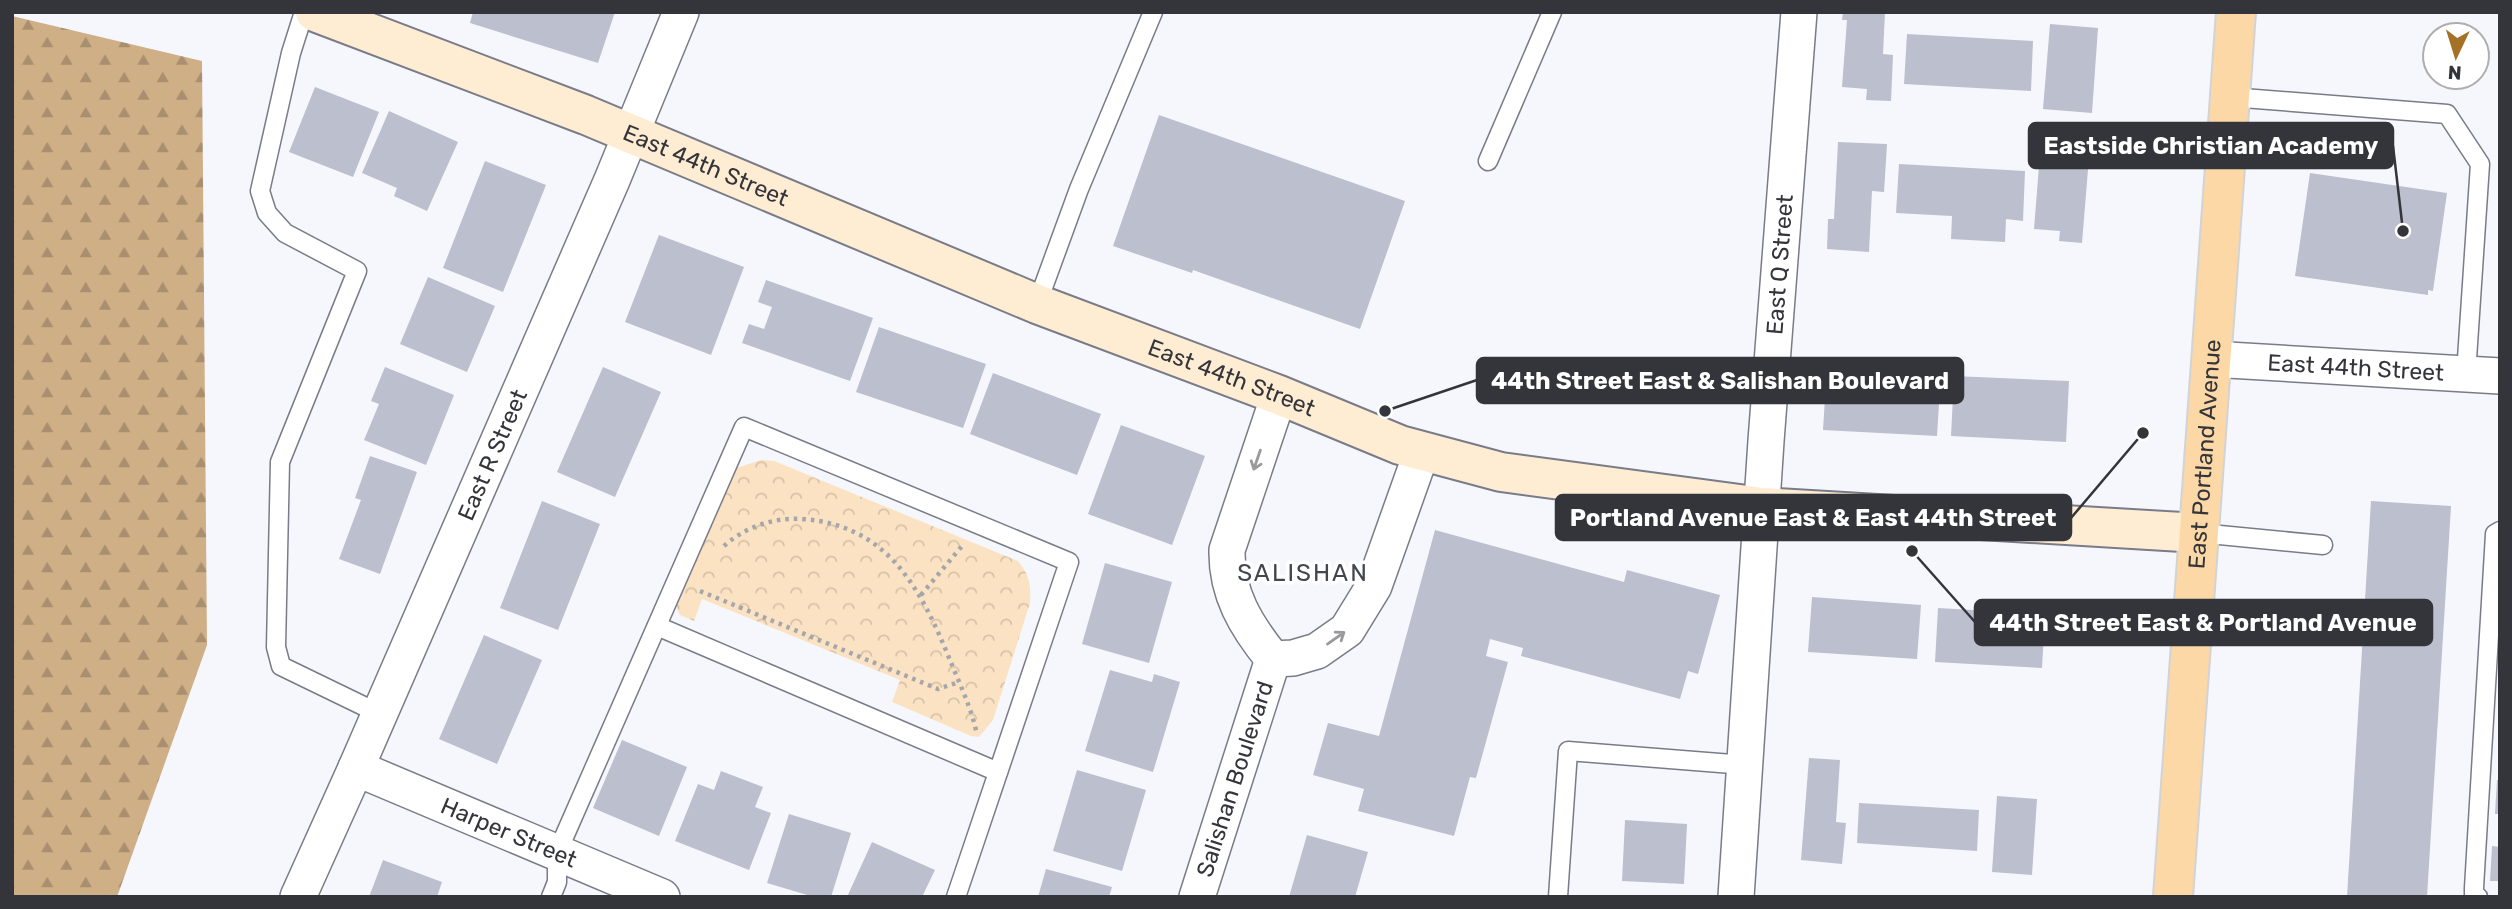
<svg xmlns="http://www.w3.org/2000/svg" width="2512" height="909" viewBox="0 0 2512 909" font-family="Rubik,sans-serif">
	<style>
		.forest { fill: url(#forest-firs) }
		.park { fill: url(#park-crowns) }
		.building { fill: #bcbfcd }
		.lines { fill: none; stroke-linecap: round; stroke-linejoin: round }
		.lane-casing { stroke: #797b88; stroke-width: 21 }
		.street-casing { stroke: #797b88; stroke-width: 38 }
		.secondary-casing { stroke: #797b88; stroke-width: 42 }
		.primary-casing { stroke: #d2d3d4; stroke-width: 42 }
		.path { stroke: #a5a6ac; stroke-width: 4.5; stroke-dasharray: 3.5 5; stroke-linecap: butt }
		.lane { stroke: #fff; stroke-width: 18 }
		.street { stroke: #fff; stroke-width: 35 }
		.secondary { stroke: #feecd3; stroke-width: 38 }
		.primary { stroke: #fdd8a7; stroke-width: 38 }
		.oneway { stroke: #9a9a9c }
		.labels { text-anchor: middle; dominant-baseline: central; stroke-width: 7; stroke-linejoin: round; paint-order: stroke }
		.street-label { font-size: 23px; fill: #34353a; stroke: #fff }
		.neighbourhood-label { font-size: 24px; letter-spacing: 2px; fill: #434651; stroke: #fff }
		.leader { fill: none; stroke: #34353a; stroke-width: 2.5 }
		.callout-dot { fill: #34353a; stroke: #fff; stroke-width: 2.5 }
		.callout { fill: #34353a; stroke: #34353a; stroke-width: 2.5 }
		.callout-label { font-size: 24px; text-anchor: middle; font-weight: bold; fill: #fff }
	</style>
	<defs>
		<pattern id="forest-firs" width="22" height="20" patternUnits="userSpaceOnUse" patternTransform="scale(1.75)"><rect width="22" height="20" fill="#cfaf86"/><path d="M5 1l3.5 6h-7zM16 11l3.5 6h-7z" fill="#a98f6f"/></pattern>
		<pattern id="park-crowns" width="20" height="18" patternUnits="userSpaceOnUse" patternTransform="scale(1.75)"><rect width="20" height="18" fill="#fbe2c2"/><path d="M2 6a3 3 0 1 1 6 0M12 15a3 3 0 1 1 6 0" fill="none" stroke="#d8c2a7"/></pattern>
	</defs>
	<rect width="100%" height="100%" fill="#f6f7fd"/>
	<path class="forest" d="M12 16 202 61 207 645 117 897H12Z"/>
	<path class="park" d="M761 460 774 461 1018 561C1030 576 1031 585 1030 603L993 720 979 737 971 736 892 702 900 680 702 599 694 621 680 615 676 607 736 468Z"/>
	<g class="building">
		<path d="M473 12H615L598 63 470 23Z"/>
		<path d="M1843 12H1885L1883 54 1893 55 1891 101 1866 100 1867 89 1842 87 1847 20H1842Z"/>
		<path d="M2050 24 2098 28 2092 113 2043 109Z"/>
		<path d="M1907 34 2033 41 2031 91 1904 84Z"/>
		<path d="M315 87 379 112 353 177 289 152Z"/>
		<path d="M389 111 458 142 427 211 394 196 397 188 362 173Z"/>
		<path d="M1159 115 1405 201 1360 329 1193 270 1192 273 1113 246Z"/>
		<path d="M1838 142 1887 144 1884 192 1872 191 1869 252 1827 249 1828 219H1834Z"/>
		<path d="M2040 153 2089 157 2082 243 2059 241 2060 231 2034 229Z"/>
		<path d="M485 161 546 185 503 292 443 268Z"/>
		<path d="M1899 164 2025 171 2023 221 2006 219 2005 242 1951 239 1952 216 1896 213Z"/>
		<path d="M2310 173 2447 193 2433 291 2428 290V295L2295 276Z"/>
		<path d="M659 235 744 267 711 355 625 322Z"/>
		<path d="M428 277 495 306 467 372 400 344Z"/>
		<path d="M766 280 873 318 850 381 742 343 749 324 764 329 772 307 758 302Z"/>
		<path d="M879 327 986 364 963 428 856 392Z"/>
		<path d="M385 367 454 395 426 465 364 440 379 404 371 401Z"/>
		<path d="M603 367 661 392 615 497 557 472Z"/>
		<path d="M1827 367 1941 373 1937 436 1823 430Z"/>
		<path d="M993 373 1101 414 1077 475 970 434Z"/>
		<path d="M1954 376 2069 381 2066 442 1951 436Z"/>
		<path d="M1121 425 1205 456 1172 545 1088 514Z"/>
		<path d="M370 456 417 472 380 574 339 559 361 500 355 498Z"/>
		<path d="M542 501 600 524 558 630 500 608Z"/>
		<path d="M2371 501 2451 506 2427 897H2347Z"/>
		<path d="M1435 530 1624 582 1627 570 1720 595 1698 674 1688 671 1680 699 1521 656 1523 648 1490 639 1486 656 1508 662 1476 778 1470 777 1454 836 1358 811 1364 789 1313 775 1328 723 1379 736Z"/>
		<path d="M1105 563 1172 582 1149 663 1082 644Z"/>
		<path d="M1812 597 1921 605 1917 659 1808 652Z"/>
		<path d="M1938 608 2045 614 2042 668 1935 662Z"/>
		<path d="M484 635 542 660 497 764 439 739Z"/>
		<path d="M1110 670 1152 682 1154 674 1180 682 1153 772 1085 751Z"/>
		<path d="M622 740 687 767 659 836 593 808Z"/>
		<path d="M1809 758 1840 760 1836 822 1846 823 1842 864 1801 860Z"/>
		<path d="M1077 770 1146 790 1122 871 1053 851Z"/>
		<path d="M721 771 763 787 755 807 771 813 749 870 675 841 698 784 714 790Z"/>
		<path d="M2497 780H2500V814H2495Z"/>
		<path d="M1997 796 2037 799 2032 875 1992 872Z"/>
		<path d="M1859 803 1979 810 1977 851 1857 843Z"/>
		<path d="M789 814 851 833 831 897H814L767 883Z"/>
		<path d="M1625 820 1687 824 1684 884 1622 881Z"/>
		<path d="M1307 835 1368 852 1355 897H1289Z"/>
		<path d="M872 842 935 870 922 897H847Z"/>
		<path d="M2492 846 2500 847V881H2490Z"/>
		<path d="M383 860 442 882 437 897H369Z"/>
		<path d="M1046 869 1112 887 1109 897H1038Z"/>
	</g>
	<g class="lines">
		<defs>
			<g id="lane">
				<path d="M304 12 291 53 260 191 267 213 285 233 357 271 280 462 276 647 281 666 380 714"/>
				<path d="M2230 97 2447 114 2480 164 2466 374"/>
				<path d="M1488 161 1552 12"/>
				<path d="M1037 304 1079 189 1153 12"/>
				<path d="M2199 533 2323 545"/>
				<path d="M657 626 998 772"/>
				<path d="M551 897 557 882V853L744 427 1069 562 956 897"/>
				<path d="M1558 897 1568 751 1745 765"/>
				<path d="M2478 897 2474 894V888L2495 534 2500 531"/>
			</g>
			<g id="street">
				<path id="s1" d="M2211 359 2500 376"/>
				<path d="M1273 659C1246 626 1226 593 1227 550L1279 395"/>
				<path d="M1273 659 1293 658 1317 651 1347 630 1374 586 1422 451"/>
				<path id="s2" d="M356 768 662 897"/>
				<path id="s3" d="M298 897 356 768 612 180 681 12"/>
				<path id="s4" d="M1197 897 1273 659"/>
				<path id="s5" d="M1736 897 1766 441 1799 12"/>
			</g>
			<g id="secondary">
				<path id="s6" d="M315 12 586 115 1037 304 1279 395 1400 445 1501 472 1762 507 2199 533"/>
			</g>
			<g id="primary">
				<path id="s7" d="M2173 897 2236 12"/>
			</g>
		</defs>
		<use href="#lane" class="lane-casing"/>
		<use href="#street" class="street-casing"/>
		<use href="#secondary" class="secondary-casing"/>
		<use href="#primary" class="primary-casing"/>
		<g class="path">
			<path d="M724 546C745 527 774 517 802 519 889 525 921 590 950 660 960 685 972 709 977 735"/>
			<path d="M700 591 938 689 959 682"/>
			<path d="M921 595 962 546"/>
		</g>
		<use href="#lane" class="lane"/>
		<use href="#street" class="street"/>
		<use href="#secondary" class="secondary"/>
		<use href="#primary" class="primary"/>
	</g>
	<defs><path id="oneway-shaft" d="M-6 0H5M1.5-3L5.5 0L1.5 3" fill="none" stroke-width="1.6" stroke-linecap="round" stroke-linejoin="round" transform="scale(1.75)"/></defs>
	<g class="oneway">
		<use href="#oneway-shaft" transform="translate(1257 460) rotate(109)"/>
		<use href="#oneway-shaft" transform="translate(1336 638) rotate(-35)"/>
	</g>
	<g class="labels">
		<g class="street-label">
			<text stroke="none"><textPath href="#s6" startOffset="420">East 44th Street</textPath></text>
			<text stroke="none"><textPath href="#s5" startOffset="634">East Q Street</textPath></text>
			<text stroke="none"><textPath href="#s1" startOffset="145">East 44th Street</textPath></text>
			<text stroke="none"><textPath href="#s6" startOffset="987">East 44th Street</textPath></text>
			<text stroke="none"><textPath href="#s7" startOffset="444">East Portland Avenue</textPath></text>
			<text stroke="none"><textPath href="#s3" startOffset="483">East R Street</textPath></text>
			<text stroke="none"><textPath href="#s4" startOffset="124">Salishan Boulevard</textPath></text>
			<text stroke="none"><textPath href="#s2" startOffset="166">Harper Street</textPath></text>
		</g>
		<g class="neighbourhood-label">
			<text x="1303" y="573">SALISHAN</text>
		</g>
	</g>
	<path class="leader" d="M2403 231L2393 146M1385 411L1477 380M2143 433L2071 518M1912 551L1975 622"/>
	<g class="callout-dot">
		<circle cx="2403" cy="231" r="7"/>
		<circle cx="1385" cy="411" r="7"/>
		<circle cx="2143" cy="433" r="7"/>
		<circle cx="1912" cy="551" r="7"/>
	</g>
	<g class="callout">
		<rect x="2029" y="123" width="364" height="45" rx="7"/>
		<rect x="1477" y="358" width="486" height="45" rx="7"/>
		<rect x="1556" y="495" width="515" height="45" rx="7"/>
		<rect x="1975" y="600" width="457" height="45" rx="7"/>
	</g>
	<g class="callout-label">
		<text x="2211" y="154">Eastside Christian Academy</text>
		<text x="1720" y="389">44th Street East &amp; Salishan Boulevard</text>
		<text x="1813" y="526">Portland Avenue East &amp; East 44th Street</text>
		<text x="2203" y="631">44th Street East &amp; Portland Avenue</text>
	</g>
	<rect width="2512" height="909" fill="none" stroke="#34353a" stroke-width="28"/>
	<g transform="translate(2456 56) rotate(184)"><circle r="33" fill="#ffffff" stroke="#aeaeb0" stroke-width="2"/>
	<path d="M0-5L12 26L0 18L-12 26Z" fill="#a37227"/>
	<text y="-10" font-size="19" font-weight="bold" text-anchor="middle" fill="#34353a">N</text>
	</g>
</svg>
